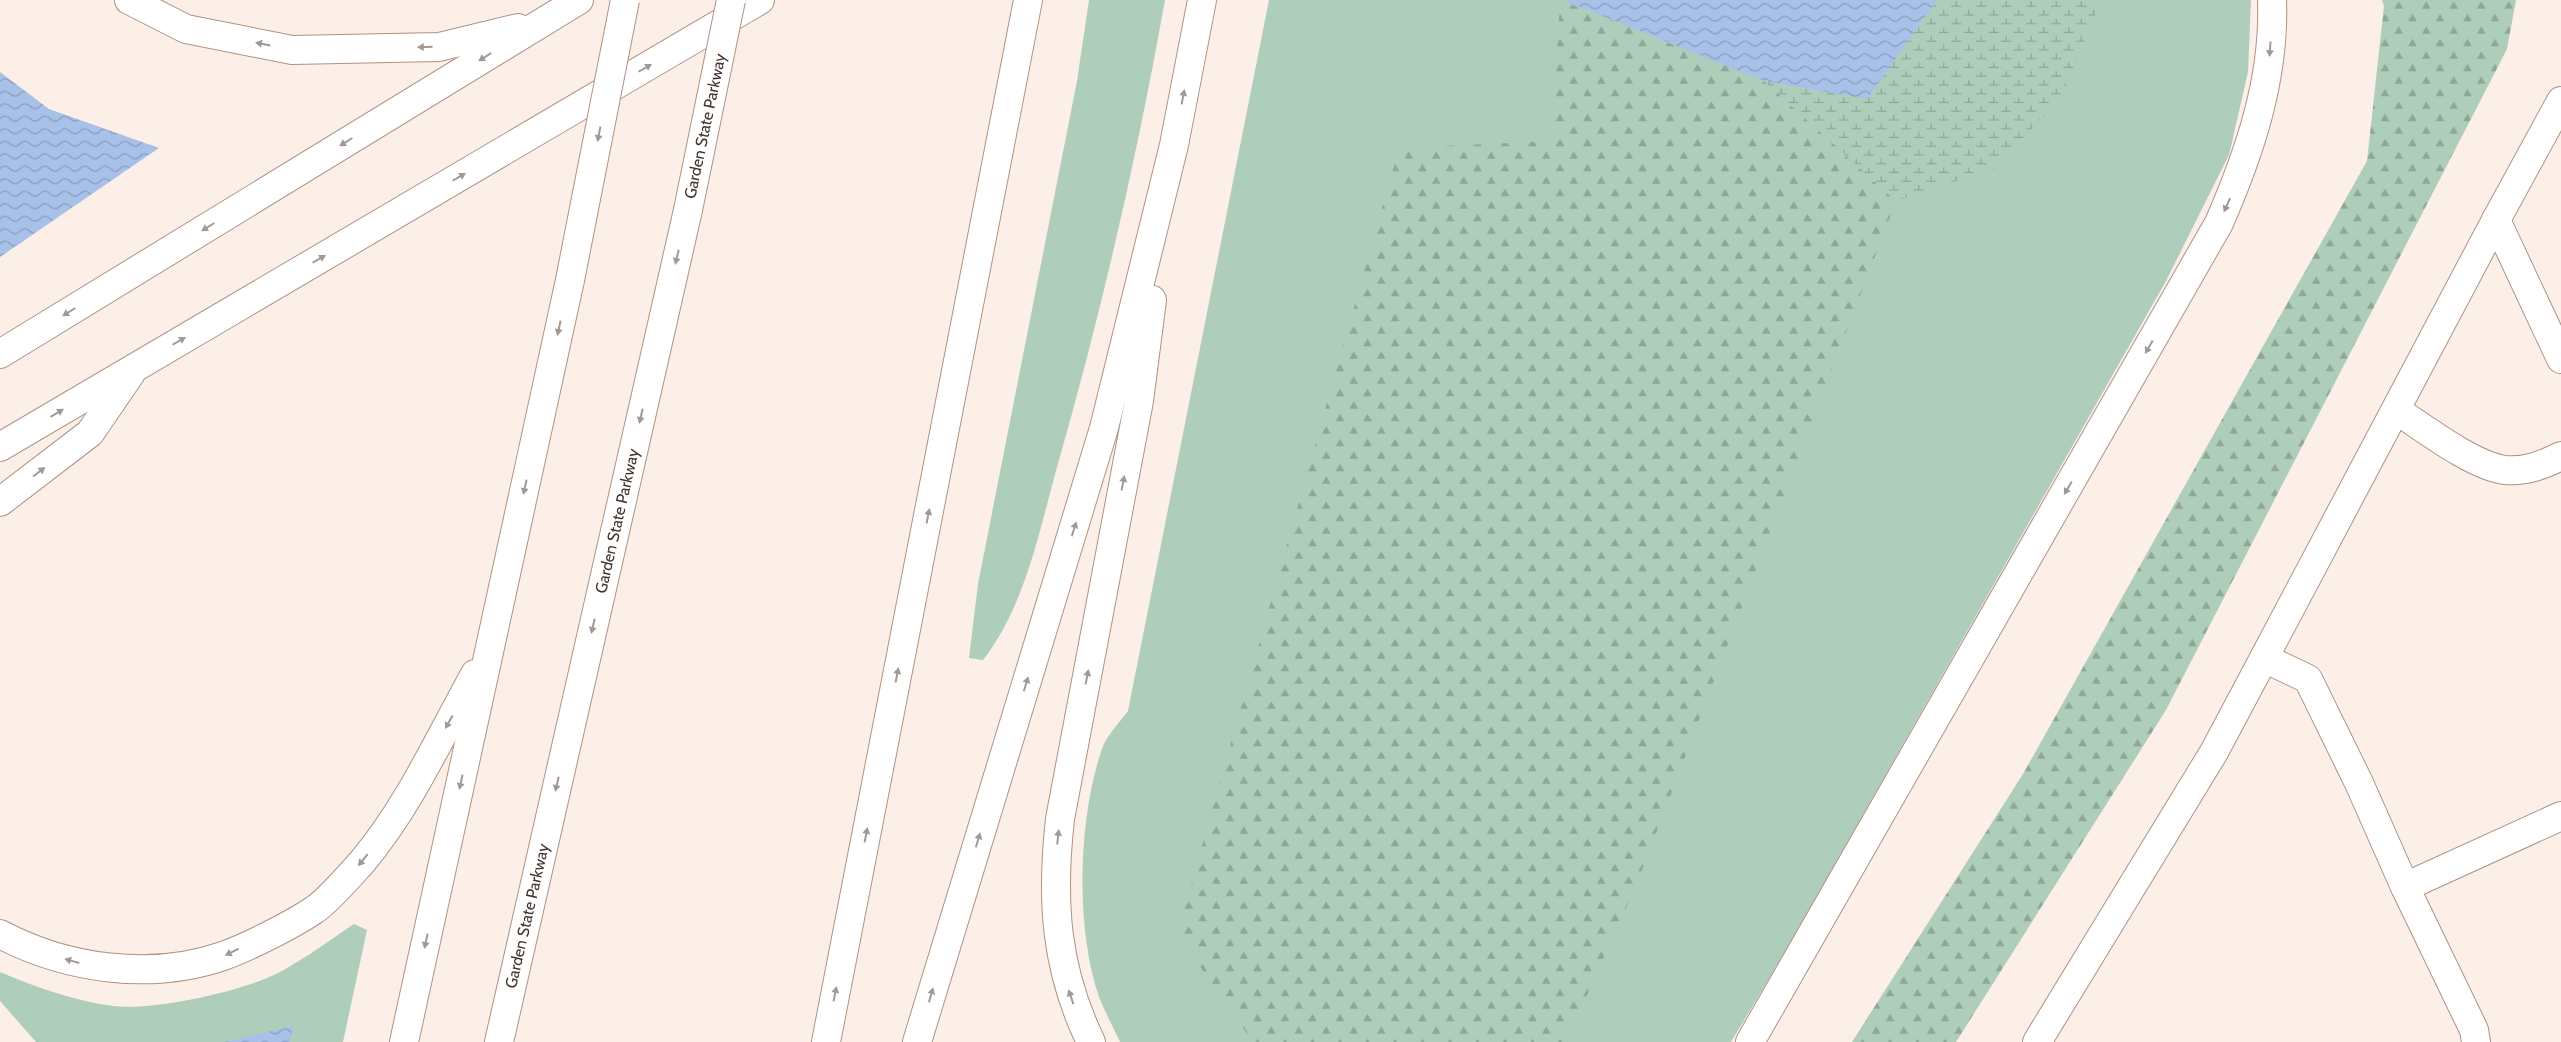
<svg xmlns="http://www.w3.org/2000/svg" width="2561" height="1042" viewBox="0 0 2561 1042" font-family="Cabin,sans-serif">
	<style>
		.green { fill: #aecdba }
		.forest { fill: url(#forest-firs) }
		.wetland { fill: url(#wetland-marsh) }
		.water { fill: url(#water-waves) }
		.lines { fill: none; stroke-linecap: round; stroke-linejoin: round }
		.minor-casing { stroke: #af9282; stroke-width: 30 }
		.highway-casing { stroke: #af9282; stroke-width: 30 }
		.minor { stroke: #fff; stroke-width: 28 }
		.highway { stroke: #fff; stroke-width: 28 }
		.highway-bridge-casing { stroke: #af9282; stroke-width: 30; stroke-linecap: butt }
		.highway-bridge { stroke: #fff; stroke-width: 28 }
		.oneway { fill: #a09a96 }
		.labels { text-anchor: middle; dominant-baseline: central; stroke-width: 5; stroke-linejoin: round; paint-order: stroke }
		.street-label { font-size: 16px; fill: #41352e; stroke: #fff }
	</style>
	<defs>
		<pattern id="forest-firs" width="22" height="20" patternUnits="userSpaceOnUse" patternTransform="scale(1.25)"><rect width="22" height="20" fill="#aecdba"/><path d="M5 1l3.5 6h-7zM16 11l3.5 6h-7z" fill="#8fa798"/></pattern>
		<pattern id="wetland-marsh" width="20" height="14" patternUnits="userSpaceOnUse" patternTransform="scale(1.25)"><rect width="20" height="14" fill="#aecdba"/><path d="M1 5h8M5 5V1M11 12h8M15 12V8" fill="none" stroke="#8fa798"/></pattern>
		<pattern id="water-waves" width="16" height="10" patternUnits="userSpaceOnUse" patternTransform="scale(1.25)"><rect width="16" height="10" fill="#a8c1e9"/><path d="M0 5q4-4 8 0t8 0" fill="none" stroke="#8a9ebd"/></pattern>
	</defs>
	<rect width="100%" height="100%" fill="#fcefe8"/>
	<g class="green">
		<path d="M1089 0H1165C1137 157 1101 314 1057 467 1039 532 1025 606 983 660L969 658 978 584 1077 81Z"/>
		<path d="M1269 0H2251L2248 72 2229 155 2166 281 1788 947 1731 1042H1120C1113 1027 1105 1012 1099 997 1075 927 1078 818 1102 749 1106 736 1120 722 1128 711Z"/>
		<path d="M354 924 367 930 343 1042H36L0 1001V972C35 987 75 1001 113 1006 154 1011 244 991 280 972 306 958 330 940 354 924Z"/>
	</g>
	<g class="forest">
		<path d="M1560 0 1764 81 1896 201 1636 886 1566 1042H1253L1177 934 1399 148 1552 141Z"/>
		<path d="M2382 0H2516L2507 49 2166 710 1956 1042H1852L2023 774 2367 161 2384 6Z"/>
	</g>
	<path class="wetland" d="M1937 0H2101L2062 95 1999 167 1896 201 1764 81 1867 99Z"/>
	<g class="water">
		<path d="M1563 0H1937L1867 99 1764 81Z"/>
		<path d="M0 72 49 109 159 148 0 257Z"/>
		<path d="M293 1026 290 1042H224Z"/>
	</g>
	<g class="lines">
		<defs>
			<g id="minor">
				<path d="M2561 101 2496 220 2561 359"/>
				<path d="M2496 220 2264 658 2308 679 2359 783 2405 887 2561 816"/>
				<path d="M2396 410C2424 428 2473 466 2505 470 2525 472 2543 465 2561 456"/>
				<path d="M2405 887 2474 1030 2476 1042"/>
				<path d="M2037 1042 2214 752 2264 658"/>
			</g>
			<g id="highway">
				<path d="M129 0 186 29 292 50 439 47 518 28"/>
				<path d="M0 354 579 0"/>
				<path d="M0 447 760 0"/>
				<path d="M0 502 90 433 131 373"/>
				<path d="M0 934C66 969 151 981 223 956 248 947 292 925 314 910 327 902 351 874 362 862 409 806 440 737 475 674"/>
				<path d="M404 1042 570 280"/>
				<path d="M499 1042 688 210"/>
				<path d="M826 1042 1028 0"/>
				<path d="M917 1042 1104 428 1174 145 1202 0"/>
				<path d="M1091 1042C1055 968 1051 900 1060 819L1139 401 1152 300"/>
				<path d="M1750 1042 2219 223C2250 152 2275 78 2272 0"/>
			</g>
		</defs>
		<use href="#minor" class="minor-casing"/>
		<use href="#highway" class="highway-casing"/>
		<use href="#minor" class="minor"/>
		<use href="#highway" class="highway"/>
		<defs>
			<g id="highway-bridge">
				<path d="M688 210 731 0"/>
				<path d="M570 280 625 0"/>
			</g>
		</defs>
		<use href="#highway-bridge" class="highway-bridge-casing"/>
		<use href="#highway-bridge" class="highway-bridge"/>
	</g>
	<defs><path id="oneway-solid" d="M-6-.8H1V-3.2L6.5 0L1 3.2V.8H-6Z" transform="scale(1.25)"/></defs>
	<g class="oneway">
		<use href="#oneway-solid" transform="translate(263 44) rotate(-169)"/>
		<use href="#oneway-solid" transform="translate(425 47) rotate(179)"/>
		<use href="#oneway-solid" transform="translate(2270 49) rotate(94)"/>
		<use href="#oneway-solid" transform="translate(485 57) rotate(148)"/>
		<use href="#oneway-solid" transform="translate(645 68) rotate(-30)"/>
		<use href="#oneway-solid" transform="translate(1183 97) rotate(-79)"/>
		<use href="#oneway-solid" transform="translate(599 134) rotate(101)"/>
		<use href="#oneway-solid" transform="translate(346 142) rotate(148)"/>
		<use href="#oneway-solid" transform="translate(459 177) rotate(-30)"/>
		<use href="#oneway-solid" transform="translate(2227 205) rotate(114)"/>
		<use href="#oneway-solid" transform="translate(208 227) rotate(148)"/>
		<use href="#oneway-solid" transform="translate(677 257) rotate(103)"/>
		<use href="#oneway-solid" transform="translate(319 259) rotate(-30)"/>
		<use href="#oneway-solid" transform="translate(69 312) rotate(148)"/>
		<use href="#oneway-solid" transform="translate(559 328) rotate(102)"/>
		<use href="#oneway-solid" transform="translate(179 341) rotate(-30)"/>
		<use href="#oneway-solid" transform="translate(2149 347) rotate(120)"/>
		<use href="#oneway-solid" transform="translate(57 413) rotate(-31)"/>
		<use href="#oneway-solid" transform="translate(641 416) rotate(103)"/>
		<use href="#oneway-solid" transform="translate(39 472) rotate(-37)"/>
		<use href="#oneway-solid" transform="translate(1123 483) rotate(-79)"/>
		<use href="#oneway-solid" transform="translate(525 487) rotate(102)"/>
		<use href="#oneway-solid" transform="translate(2068 488) rotate(120)"/>
		<use href="#oneway-solid" transform="translate(928 516) rotate(-79)"/>
		<use href="#oneway-solid" transform="translate(1074 529) rotate(-73)"/>
		<use href="#oneway-solid" transform="translate(593 626) rotate(103)"/>
		<use href="#oneway-solid" transform="translate(897 675) rotate(-79)"/>
		<use href="#oneway-solid" transform="translate(1087 677) rotate(-79)"/>
		<use href="#oneway-solid" transform="translate(1026 684) rotate(-73)"/>
		<use href="#oneway-solid" transform="translate(449 722) rotate(119)"/>
		<use href="#oneway-solid" transform="translate(461 782) rotate(102)"/>
		<use href="#oneway-solid" transform="translate(557 784) rotate(103)"/>
		<use href="#oneway-solid" transform="translate(866 835) rotate(-79)"/>
		<use href="#oneway-solid" transform="translate(1058 837) rotate(-84)"/>
		<use href="#oneway-solid" transform="translate(978 840) rotate(-73)"/>
		<use href="#oneway-solid" transform="translate(363 860) rotate(129)"/>
		<use href="#oneway-solid" transform="translate(426 941) rotate(102)"/>
		<use href="#oneway-solid" transform="translate(232 952) rotate(154)"/>
		<use href="#oneway-solid" transform="translate(72 961) rotate(-164)"/>
		<use href="#oneway-solid" transform="translate(835 994) rotate(-79)"/>
		<use href="#oneway-solid" transform="translate(931 995) rotate(-74)"/>
		<use href="#oneway-solid" transform="translate(1071 997) rotate(-109)"/>
	</g>
	<g class="labels">
		<g class="street-label">
			<text transform="translate(705 126) rotate(-78)">Garden State Parkway</text>
			<text transform="translate(617 521) rotate(-77)">Garden State Parkway</text>
			<text transform="translate(527 916) rotate(-77)">Garden State Parkway</text>
		</g>
	</g>
</svg>
